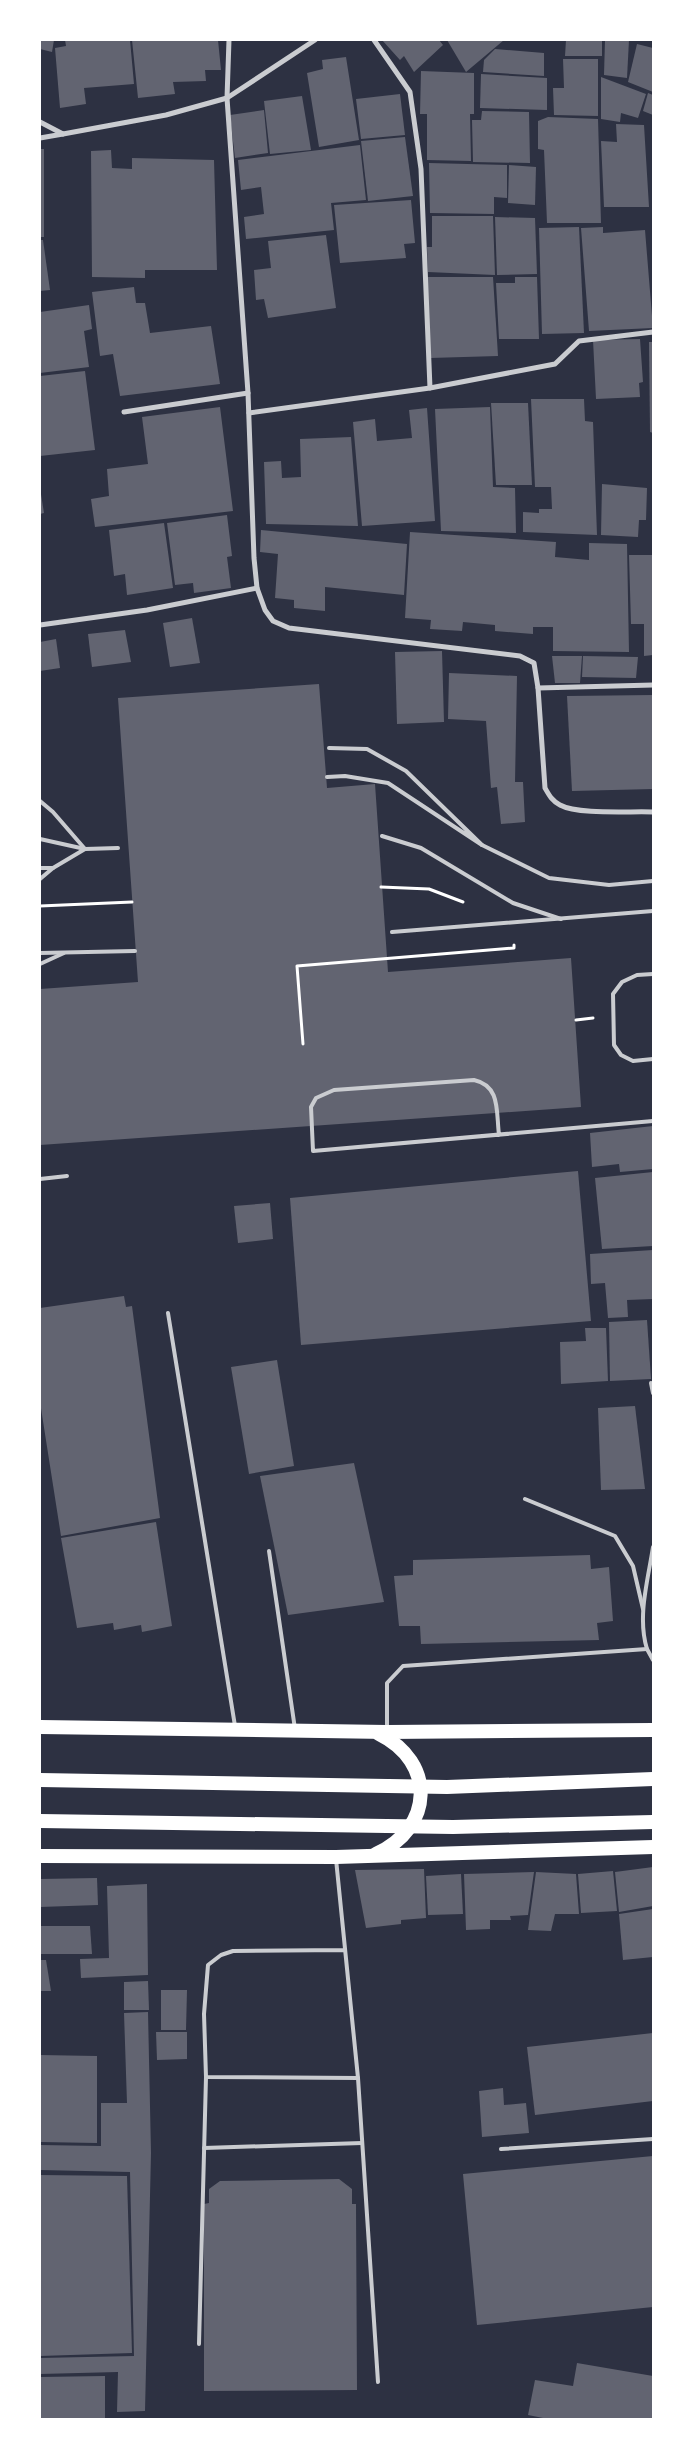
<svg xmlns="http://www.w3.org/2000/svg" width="693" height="2459" viewBox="0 0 693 2459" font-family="'Fira Sans Condensed',sans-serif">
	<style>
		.building { fill: #626471 }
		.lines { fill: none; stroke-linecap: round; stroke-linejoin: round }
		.path { stroke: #fff; stroke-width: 3 }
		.service { stroke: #caccd0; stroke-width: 4 }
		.minor { stroke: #caccd0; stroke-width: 5 }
		.trunk { stroke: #fff; stroke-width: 14 }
	</style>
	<rect width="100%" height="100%" fill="#2d3142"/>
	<g class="building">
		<path d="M40 40H54L52 52 40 49Z"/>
		<path d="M65 40H130L134 84 84 88 86 104 60 108 55 48 66 46Z"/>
		<path d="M132 40H218L221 70H205L206 81 173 82 175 94 138 98Z"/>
		<path d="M382 40H439L443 45 414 72 404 56 400 60Z"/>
		<path d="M447 40H504L466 72Z"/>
		<path d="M566 40H602V56H565Z"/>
		<path d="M605 40H629L627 78 604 75Z"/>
		<path d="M637 44 653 48V92L628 82Z"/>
		<path d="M495 49 544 53V76L483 72 484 60Z"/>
		<path d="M346 57 359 140 319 147 307 73 323 69 322 60Z"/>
		<path d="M563 59H598V116L554 115 553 88H564Z"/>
		<path d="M421 71 474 73V114H470L471 161 427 160V114H420Z"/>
		<path d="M481 74 547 78V110L480 108Z"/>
		<path d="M601 77 646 94 638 118 621 113 620 122 601 119Z"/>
		<path d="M648 93 653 95V115L643 111Z"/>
		<path d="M400 94 405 135 361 139 356 99Z"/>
		<path d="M302 96 311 150 270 154 264 101Z"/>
		<path d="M264 110 268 153 235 158 230 115Z"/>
		<path d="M482 111 529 112 530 163 473 162 472 120H481Z"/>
		<path d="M548 117 598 119 601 223H547L544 150 538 149V121Z"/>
		<path d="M616 124 644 125 649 207H604L601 141 617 142Z"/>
		<path d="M405 137 413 196 368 201 361 141Z"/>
		<path d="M360 145 366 200 331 203 334 230 246 239 244 217 264 214 261 187 241 190 238 160Z"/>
		<rect x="40" y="149" width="4" height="88"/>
		<path d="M111 150 112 168 132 169V158L214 160 217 270H145V278L92 277 91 151Z"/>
		<path d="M429 163 507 165V198L494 197V214L430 213Z"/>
		<path d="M509 165 536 167 535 205 508 203Z"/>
		<path d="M411 200 415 243 404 244 406 258 340 263 334 205Z"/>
		<path d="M432 216H493L495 275 428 272 427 247H432Z"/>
		<path d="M495 217 535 218 537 274 497 275Z"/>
		<path d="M579 227 584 333 542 334 539 228Z"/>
		<path d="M603 227V233L645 230 653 328 589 331 581 228Z"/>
		<path d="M326 235 336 308 268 318 264 299 256 300 254 270 271 268 268 241Z"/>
		<path d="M40 240H43L50 290 40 291Z"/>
		<path d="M427 277H493L498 356 430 358Z"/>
		<path d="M515 277H537L539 339H499L496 283H515Z"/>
		<path d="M134 287 136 303H145L150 333 211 326 220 384 120 396 113 354 100 356 92 292Z"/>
		<path d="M89 305 92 329 84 331 89 367 40 373V312Z"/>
		<path d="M640 339 643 382 639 383 640 397 596 399 593 340Z"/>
		<path d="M649 342H653V433L650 432Z"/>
		<path d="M85 371 95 450 40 456V376Z"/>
		<path d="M531 399H584L585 421 593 422 597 535 523 532V512L539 513V509H552L551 487H535Z"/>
		<path d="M491 403H528L532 485H496Z"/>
		<path d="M220 407 233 511 95 527 91 499 109 496 107 469 148 464 142 417Z"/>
		<path d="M490 407 493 487 515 488 516 533 441 531 435 409Z"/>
		<path d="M427 408 435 521 362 526 353 422 375 419 377 441 412 438 409 410Z"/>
		<path d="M351 437 358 526 266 524 264 462 281 461 282 478 301 477 300 439Z"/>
		<path d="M602 484 647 488 646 520H639L638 537 601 535Z"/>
		<path d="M40 488 44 513 40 514Z"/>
		<path d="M227 515 232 556 227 557 231 588 194 593 193 583 175 585 167 523Z"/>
		<path d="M164 523 173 588 127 595 125 574 114 576 109 530Z"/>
		<path d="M261 530 407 544 404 595 325 587V611L294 608V600L275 598 278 554 260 552Z"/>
		<path d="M410 532 556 542 555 557 589 560V543L627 544 629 652 553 651V627H533V634L495 631V625L463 622 462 631 430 629 431 620 405 618Z"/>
		<path d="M629 555H653V655L644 656V624H631Z"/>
		<path d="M192 618 200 663 170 667 163 623Z"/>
		<path d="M125 630 131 662 92 667 88 634Z"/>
		<path d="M56 639 60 668 40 671V642Z"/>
		<path d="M442 651 444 722 397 724 395 652Z"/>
		<path d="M552 656H582L580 683H555Z"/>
		<path d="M583 656 638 657 636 678 582 677Z"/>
		<path d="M449 673 517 676 515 782H523L525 822 501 824 497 787 491 788 486 721 448 719Z"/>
		<path d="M319 684 327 788 375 784 388 972 571 958 581 1107 40 1145V989L138 982 118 698Z"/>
		<path d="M653 695V789L572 791 567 696Z"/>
		<path d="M653 1126V1169L620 1172 619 1164 592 1167 590 1133Z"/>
		<path d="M578 1171 591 1321 301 1345 290 1198Z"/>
		<path d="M653 1172V1246L602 1249 595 1178Z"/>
		<path d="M270 1203 273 1239 238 1243 234 1206Z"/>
		<path d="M653 1250V1299L627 1300 628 1317 608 1318 605 1283 591 1284 590 1254Z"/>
		<path d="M124 1296 126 1307 132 1306 160 1518 61 1536 40 1402V1308Z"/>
		<path d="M647 1320 651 1379 610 1381 609 1322Z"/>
		<path d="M585 1328H606L608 1381 561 1384 560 1342 586 1341Z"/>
		<path d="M277 1360 294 1466 249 1474 231 1367Z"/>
		<path d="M635 1406 645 1489 601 1490 598 1408Z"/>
		<path d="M354 1463 384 1602 288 1615 260 1476Z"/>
		<path d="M156 1522 172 1626 142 1632 141 1625 114 1630 113 1623 77 1628 61 1538Z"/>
		<path d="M590 1555 591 1569 609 1567 613 1621 597 1623 599 1640 421 1644 420 1626H399L394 1576 413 1575V1560Z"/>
		<path d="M653 1867V1906L619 1912 615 1872Z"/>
		<path d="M424 1869 426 1918 401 1920V1924L366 1928 355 1870Z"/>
		<path d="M613 1871 617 1911 581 1913 578 1874Z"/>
		<path d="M534 1872 528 1915 510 1916 511 1920H490V1929L466 1930 464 1874Z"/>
		<path d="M536 1872 576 1874 579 1914H555L551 1931 528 1930Z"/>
		<path d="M461 1874 463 1914 428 1915 426 1876Z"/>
		<path d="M97 1878 98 1905 40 1907V1879Z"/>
		<path d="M147 1884 148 1975 81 1978 80 1959 109 1958 107 1886Z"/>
		<path d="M653 1909V1957L623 1960 619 1914Z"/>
		<path d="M40 1926H90L92 1954H40Z"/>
		<path d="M40 1960H46L51 1991H40Z"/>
		<path d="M148 1981 149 2010H124V1982Z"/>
		<path d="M161 1990H187L186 2030H161Z"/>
		<path d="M148 2012 151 2153 145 2411 117 2412 118 2372 40 2374V2358L134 2356 130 2172 40 2170V2145L101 2146V2103H127L124 2013Z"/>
		<path d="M156 2032H187V2059L157 2060Z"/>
		<path d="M653 2033V2101L535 2115 527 2047Z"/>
		<path d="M40 2055 97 2056V2143L40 2142Z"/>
		<path d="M503 2088 504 2105 526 2103 529 2133 482 2137 479 2091Z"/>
		<path d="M653 2156V2307L477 2325 463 2174Z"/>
		<path d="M40 2175 127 2176 132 2353 40 2356Z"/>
		<path d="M339 2179 352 2189V2204H356L357 2390 204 2391V2204L209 2203V2189L220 2181Z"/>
		<path d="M577 2363 653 2376V2419H548L528 2415 535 2380 573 2386Z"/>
		<path d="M105 2376V2419H40V2377Z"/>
	</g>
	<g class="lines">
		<g class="path">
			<path d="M381 887 429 889 463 902"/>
			<path d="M40 906 132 902"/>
			<path d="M576 1020 593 1018"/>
			<path d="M303 1044 297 966 514 948V945"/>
		</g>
		<g class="service">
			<path d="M327 777 345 776 388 783 482 845 406 771 367 749 329 748"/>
			<path d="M40 801 53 812 85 849 118 848"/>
			<path d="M382 836 421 848 513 903 561 919"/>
			<path d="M40 839 85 849"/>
			<path d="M482 845 549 878 609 885 653 881"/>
			<path d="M40 868H53"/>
			<path d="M40 879 53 868 85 849"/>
			<path d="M392 932 653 911"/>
			<path d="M40 953 135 951"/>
			<path d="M40 964 64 953"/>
			<path d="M653 974 637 975 622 982 613 994 614 1045 621 1055 633 1061 653 1059"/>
			<path d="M499 1135C496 1112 501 1086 474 1080L334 1090 316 1098 311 1107 313 1151 653 1121"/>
			<path d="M40 1179 67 1176"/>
			<path d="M168 1313 235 1726"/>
			<path d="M651 1383 653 1393"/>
			<path d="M525 1499 615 1536 633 1566 643 1609"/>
			<path d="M269 1551 295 1729"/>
			<path d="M647 1649 653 1660"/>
			<path d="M387 1730V1683L403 1666 647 1649C637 1617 648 1580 653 1547"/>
			<path d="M336 1859 358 2078 206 2077 204 2014 208 1965 221 1955 233 1951 345 1950"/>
			<path d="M358 2078 378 2382"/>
			<path d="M204 2148 362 2143"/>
			<path d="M501 2149 653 2139"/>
			<path d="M199 2344 206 2077"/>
		</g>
		<g class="minor">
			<path d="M229 40 227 98 248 393 254 558 257 588 265 610 273 621 289 628 520 656 534 663 538 688 545 788C549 795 552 801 560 805 578 815 630 811 653 812"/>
			<path d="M374 40 410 92 421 169 430 388"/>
			<path d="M40 122 63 134 166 115 227 98 315 40"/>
			<path d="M40 138 63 134"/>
			<path d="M124 412 248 393"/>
			<path d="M249 413 430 388 555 364 579 341 653 332"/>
			<path d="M40 625 147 610 257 588"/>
			<path d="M538 688 653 685"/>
		</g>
		<g class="trunk">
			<path d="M40 1727 387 1732 653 1730"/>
			<path d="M40 1780 447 1787 653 1779"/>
			<path d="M40 1821 453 1827 653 1822"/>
			<path d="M376 1854C434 1828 436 1762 379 1734"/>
			<path d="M40 1856 336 1857 653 1847"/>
		</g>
	</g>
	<rect width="693" height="2459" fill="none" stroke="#ffffff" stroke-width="82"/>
</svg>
